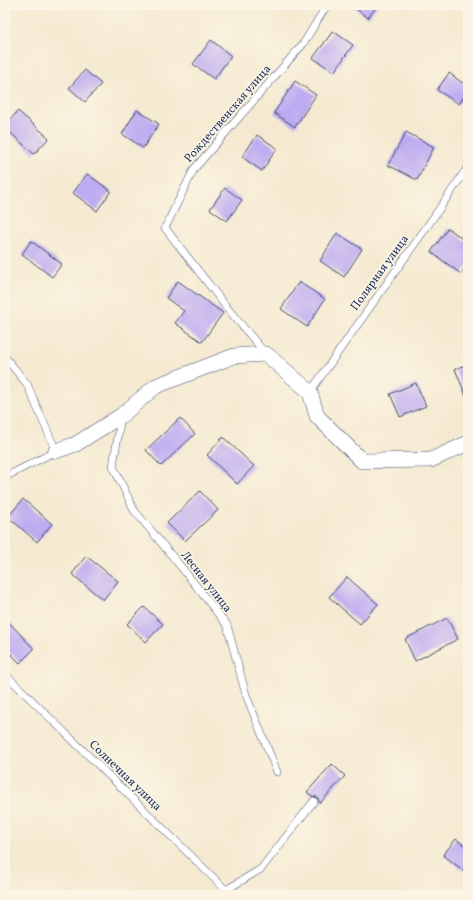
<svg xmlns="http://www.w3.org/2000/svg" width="473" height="900" viewBox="0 0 473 900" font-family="Vollkorn,serif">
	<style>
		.building { fill: #bdabf1 }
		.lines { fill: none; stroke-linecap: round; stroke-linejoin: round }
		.lane-casing { stroke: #3c4b6f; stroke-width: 8 }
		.street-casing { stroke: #3c4b6f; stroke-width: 16 }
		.lane { stroke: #fff; stroke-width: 7 }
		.street { stroke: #fff; stroke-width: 15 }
		.labels { text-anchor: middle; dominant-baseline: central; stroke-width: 3.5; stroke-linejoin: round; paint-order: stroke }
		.street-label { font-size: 12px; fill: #1b2f5e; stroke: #fcf5e5 }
	</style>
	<rect width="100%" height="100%" fill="#fcf5e5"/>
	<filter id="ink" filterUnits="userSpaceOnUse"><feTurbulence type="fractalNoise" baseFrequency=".025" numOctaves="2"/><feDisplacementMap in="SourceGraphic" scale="8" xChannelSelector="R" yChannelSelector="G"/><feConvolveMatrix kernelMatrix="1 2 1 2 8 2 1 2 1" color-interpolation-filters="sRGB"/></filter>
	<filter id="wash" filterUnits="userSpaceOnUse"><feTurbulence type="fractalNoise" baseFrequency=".012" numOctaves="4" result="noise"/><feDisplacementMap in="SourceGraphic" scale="16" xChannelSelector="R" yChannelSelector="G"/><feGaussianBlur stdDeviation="0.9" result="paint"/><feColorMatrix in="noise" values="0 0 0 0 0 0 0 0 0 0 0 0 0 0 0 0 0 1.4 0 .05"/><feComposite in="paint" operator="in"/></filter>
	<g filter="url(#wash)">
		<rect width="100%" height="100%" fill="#f5ead1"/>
		<g id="blocks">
			<g class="building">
				<path d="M351 5H378L368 18Z"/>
				<path d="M333 31 353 45 334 72 313 58Z"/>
				<path d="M211 40 231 56 214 79 193 64Z"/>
				<path d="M85 70 101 84 85 102 69 88Z"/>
				<path d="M449 73 468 87V91L459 104 437 90Z"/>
				<path d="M295 81 316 95 295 127 274 113Z"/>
				<path d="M137 110 159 124 143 148 122 134Z"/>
				<path d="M18 111 49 138 34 154 5 128V125Z"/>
				<path d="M406 132 434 147 417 180 388 165Z"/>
				<path d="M257 135 277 148 262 171 242 157Z"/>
				<path d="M87 174 111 191 97 211 73 193Z"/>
				<path d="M225 188 242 200 227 221 210 209Z"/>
				<path d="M448 228 468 243V264L461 274 431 252Z"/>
				<path d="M337 233 362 249 344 277 320 261Z"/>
				<path d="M31 241 62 264 52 277 22 254Z"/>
				<path d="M178 281 223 313 202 342 175 323 184 311 166 298Z"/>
				<path d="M299 282 325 299 307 327 281 309Z"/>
				<path d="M468 364V401L455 369Z"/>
				<path d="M416 383 426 406 400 417 390 394Z"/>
				<path d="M180 418 195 434 161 466 146 450Z"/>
				<path d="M223 437 254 466 237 484 207 455Z"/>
				<path d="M200 491 218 510 185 541 167 523Z"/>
				<path d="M23 499 52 524 37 542 8 517Z"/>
				<path d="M86 556 118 581 103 600 72 574Z"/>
				<path d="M347 577 378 604 360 624 329 597Z"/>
				<path d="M144 607 163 624 146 642 127 624Z"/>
				<path d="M5 618 34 649 20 663 5 648Z"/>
				<path d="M447 618 458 639 415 661 405 639Z"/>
				<path d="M332 764 345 776 320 803 317 797 312 796 307 792Z"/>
				<path d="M456 839 468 848V874L443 855Z"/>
			</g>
		</g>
	</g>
	<g filter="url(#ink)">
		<use href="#blocks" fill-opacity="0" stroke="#3c4b6f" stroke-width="1"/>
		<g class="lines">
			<defs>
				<g id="lane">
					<path d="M266 354 228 309 165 228 194 169 303 44 327 5"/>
					<path d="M5 357 27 384 56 451 5 477"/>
					<path d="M310 392 433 218 468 167"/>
					<path d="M121 417 113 466 134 510 182 568 227 625 246 695 277 772"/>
					<path d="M5 674 226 890V895"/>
					<path d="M226 890 261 869 314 801"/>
				</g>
				<path id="street" d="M56 451 76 444 122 415 156 386 234 356 266 354 310 392 317 416 362 461 431 460 468 443"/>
			</defs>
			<use href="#lane" class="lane-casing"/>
			<use href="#street" class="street-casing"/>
			<use href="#lane" class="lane"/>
			<use href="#street" class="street"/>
		</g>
	</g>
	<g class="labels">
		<g class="street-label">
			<text transform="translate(228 114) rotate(-49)">Рождественская улица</text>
			<text transform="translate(380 273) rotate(-54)">Полярная улица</text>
			<text transform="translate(206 582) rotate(52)">Лесная улица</text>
			<text transform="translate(125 776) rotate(44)">Солнечная улица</text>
		</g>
	</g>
	<rect width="473" height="900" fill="none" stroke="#fcf5e5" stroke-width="20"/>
</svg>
